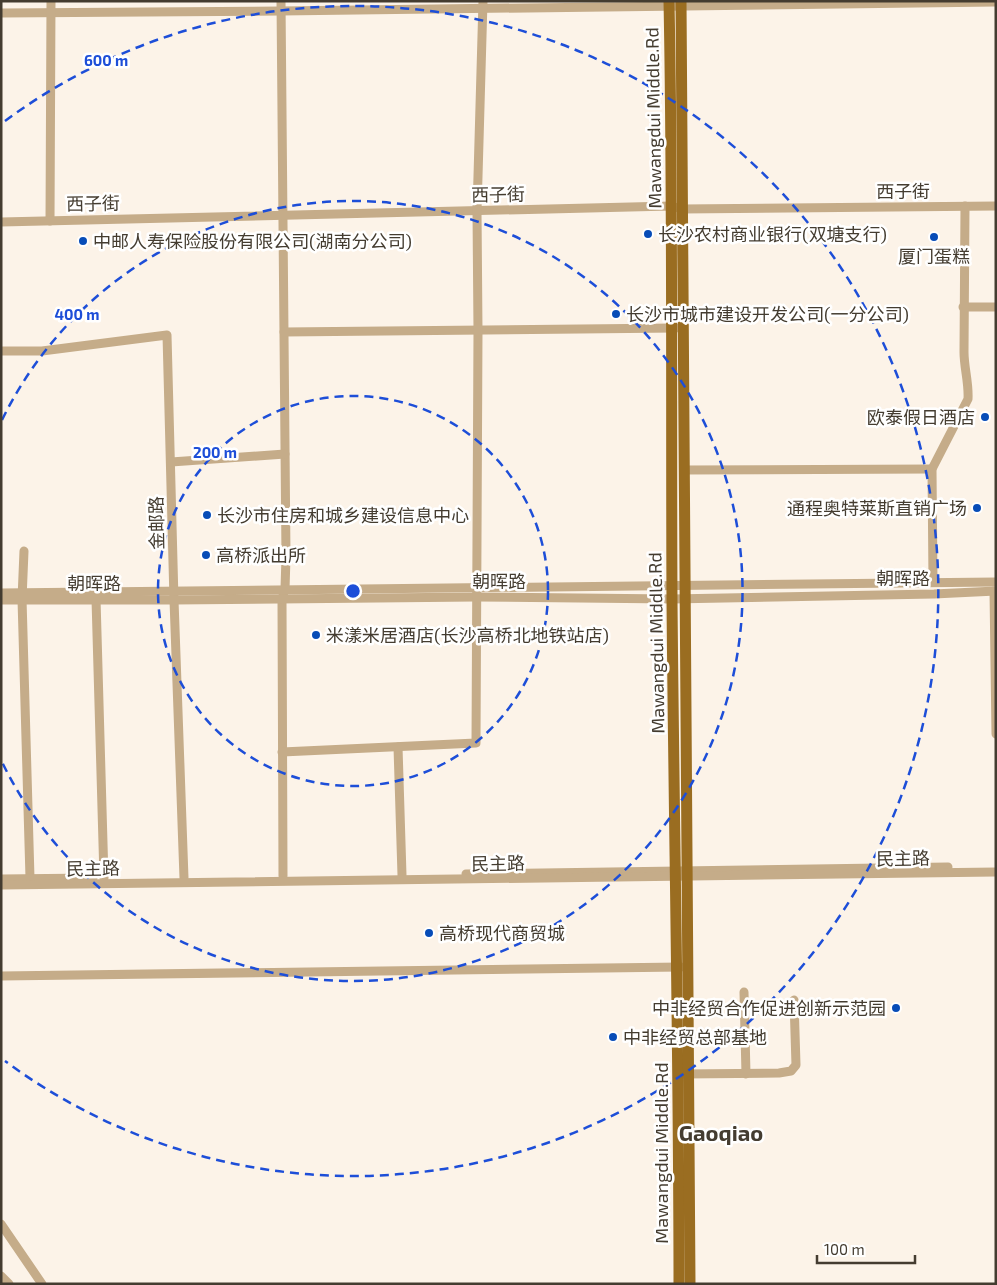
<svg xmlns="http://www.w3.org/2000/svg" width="997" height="1285" viewBox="0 0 997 1285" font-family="'Exo 2','Noto Sans SC',sans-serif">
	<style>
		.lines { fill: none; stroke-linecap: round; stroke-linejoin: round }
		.minor { stroke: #c5ac89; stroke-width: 9 }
		.major { stroke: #9a6d21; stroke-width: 11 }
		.ring { fill: none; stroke: #1d4ed8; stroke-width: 2.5; stroke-dasharray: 9 6 }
		.poi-dot { fill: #074cb7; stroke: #fff; stroke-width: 2 }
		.labels { text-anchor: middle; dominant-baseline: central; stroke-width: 5; stroke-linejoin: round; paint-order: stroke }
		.street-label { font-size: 18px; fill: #443c30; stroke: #fff }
		.poi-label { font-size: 18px; fill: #443c30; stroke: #fff; text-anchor: start }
		.district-label { font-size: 22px; font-weight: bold; fill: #443c30; stroke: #fff }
		.centre { fill: #1d4ed8; stroke: #fff; stroke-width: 2.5 }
		.ring-label { font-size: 15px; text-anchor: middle; font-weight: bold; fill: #1d4ed8; stroke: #fff; stroke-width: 5; stroke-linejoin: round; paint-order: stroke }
	</style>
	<rect width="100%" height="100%" fill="#fcf3e8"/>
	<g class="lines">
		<g class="minor">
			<path d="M281 1 286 557 285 589 282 599 283 876"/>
			<path d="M1 13 281 11 996 2"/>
			<path d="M50 221 51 1"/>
			<path d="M1 222 671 206 682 209 996 206"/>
			<path d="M963 307H996"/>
			<path d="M284 332 676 328"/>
			<path d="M1 351H42L167 335 174 600 184 878"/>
			<path d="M171 462 285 454"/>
			<path d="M684 470 932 469"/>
			<path d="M24 551 22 599 30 878"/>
			<path d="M933 582 932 469 968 399C969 383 964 368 964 352L965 206"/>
			<path d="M994 591 996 734"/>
			<path d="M1 593 996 582"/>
			<path d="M96 599 104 878"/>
			<path d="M1 600H174L476 597 672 599 934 594 996 591"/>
			<path d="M398 747 402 875"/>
			<path d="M282 752 476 743 478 331 477 211 483 1"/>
			<path d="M466 874 948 867"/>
			<path d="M1 879 93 878"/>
			<path d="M1 885 996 872"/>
			<path d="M1 976 681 967"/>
			<path d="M744 992 746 1074"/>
			<path d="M684 1074 779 1073 791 1071 796 1065 794 1000"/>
			<path d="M1 1224 42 1284"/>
			<path d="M1 1276 9 1284"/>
		</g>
		<g class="major">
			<path d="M669 1C673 201 671 401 672 601 674 828 679 1056 679 1284"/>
			<path d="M681 1 690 1284"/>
		</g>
	</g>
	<g class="ring">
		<circle cx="353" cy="591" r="195"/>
		<path d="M2 420A390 390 0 1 1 2 762"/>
		<path d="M5 121A585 585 0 1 1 5 1061"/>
	</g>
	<g class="poi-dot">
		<circle cx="648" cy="234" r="5"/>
		<circle cx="934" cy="237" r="5"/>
		<circle cx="83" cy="241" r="5"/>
		<circle cx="616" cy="314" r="5"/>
		<circle cx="985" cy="417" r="5"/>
		<circle cx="977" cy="508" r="5"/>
		<circle cx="207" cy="515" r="5"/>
		<circle cx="206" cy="555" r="5"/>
		<circle cx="316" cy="635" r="5"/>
		<circle cx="429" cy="933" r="5"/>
		<circle cx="896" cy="1008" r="5"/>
		<circle cx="613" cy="1037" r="5"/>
	</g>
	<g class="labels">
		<g class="street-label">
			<text transform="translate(653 118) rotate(-91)">Mawangdui Middle.Rd</text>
			<text x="903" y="191">西子街</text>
			<text transform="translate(498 194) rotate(-1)">西子街</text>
			<text transform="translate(93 203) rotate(-1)">西子街</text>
			<text transform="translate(156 523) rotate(-91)">金邮路</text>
			<text x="903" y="578">朝晖路</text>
			<text x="499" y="581">朝晖路</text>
			<text x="94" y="583">朝晖路</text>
			<text transform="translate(656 643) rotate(-91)">Mawangdui Middle.Rd</text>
			<text transform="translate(903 858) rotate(-1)">民主路</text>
			<text transform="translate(498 863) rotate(-1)">民主路</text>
			<text transform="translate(93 868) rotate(-1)">民主路</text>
			<text transform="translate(661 1153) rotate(-90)">Mawangdui Middle.Rd</text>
		</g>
		<g class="poi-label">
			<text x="658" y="234">长沙农村商业银行(双塘支行)</text>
			<text x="93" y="241">中邮人寿保险股份有限公司(湖南分公司)</text>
			<text x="934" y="256" text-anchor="middle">厦门蛋糕</text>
			<text x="626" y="314">长沙市城市建设开发公司(一分公司)</text>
			<text x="975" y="417" text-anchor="end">欧泰假日酒店</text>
			<text x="967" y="508" text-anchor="end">通程奥特莱斯直销广场</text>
			<text x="217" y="515">长沙市住房和城乡建设信息中心</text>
			<text x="216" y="555">高桥派出所</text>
			<text x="326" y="635">米漾米居酒店(长沙高桥北地铁站店)</text>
			<text x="439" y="933">高桥现代商贸城</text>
			<text x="886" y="1008" text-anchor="end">中非经贸合作促进创新示范园</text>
			<text x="623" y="1037">中非经贸总部基地</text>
		</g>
		<g class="district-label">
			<text x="721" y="1132">Gaoqiao</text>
		</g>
	</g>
	<circle cx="353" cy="591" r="8" class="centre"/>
	<g class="ring-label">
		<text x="106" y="66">600 m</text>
		<text x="77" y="320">400 m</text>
		<text x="215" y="458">200 m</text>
	</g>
	<rect width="997" height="1285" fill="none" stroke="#443c30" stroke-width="5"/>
	<path d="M817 1255v8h98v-8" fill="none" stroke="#443c30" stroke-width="2.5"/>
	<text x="824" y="1255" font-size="15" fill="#443c30" stroke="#ffffff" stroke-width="4" paint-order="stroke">100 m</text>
</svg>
